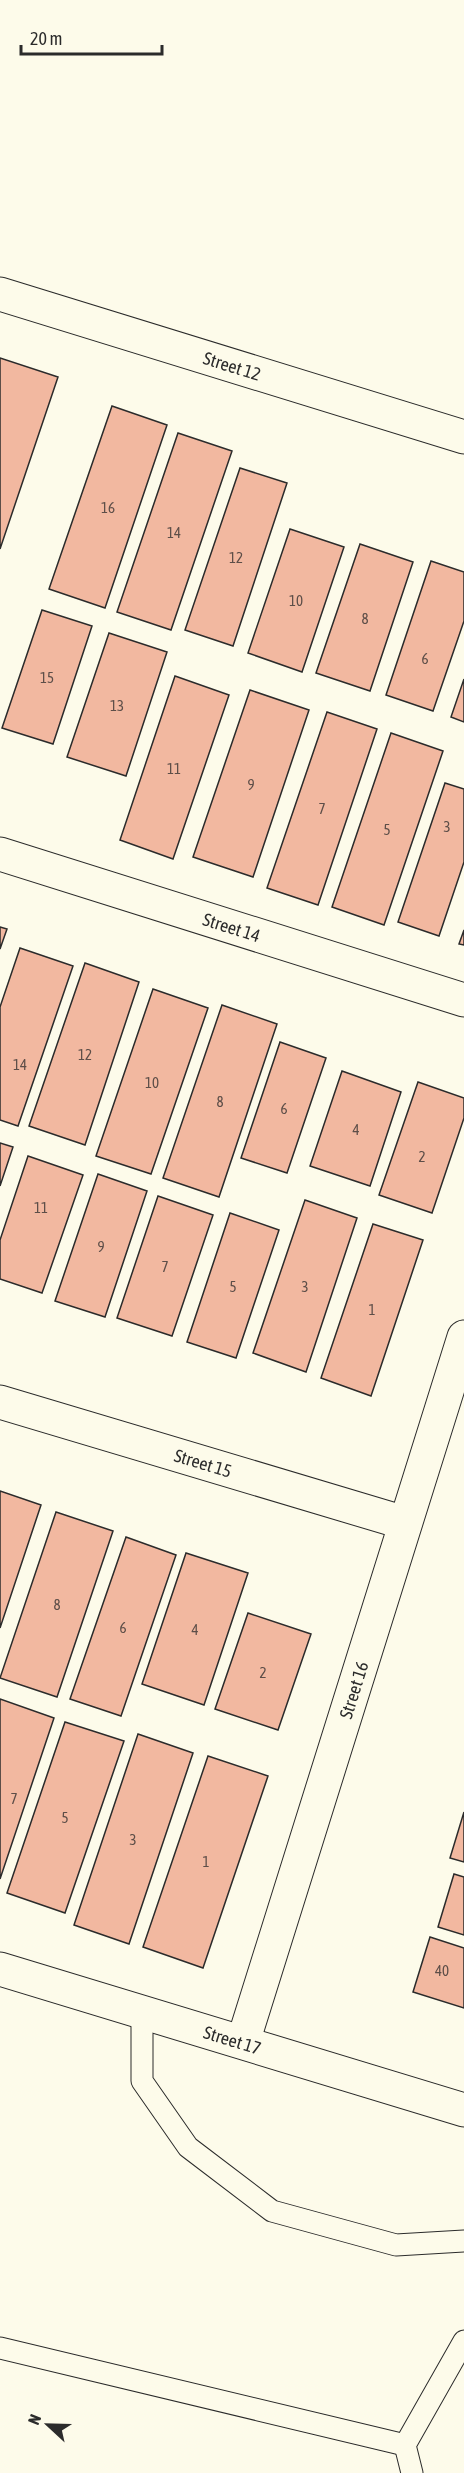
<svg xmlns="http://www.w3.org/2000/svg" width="464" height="2473" viewBox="0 0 464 2473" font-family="'Asap Condensed',sans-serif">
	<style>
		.building { fill: #f2b8a0; stroke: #2b2b2b; stroke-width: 1.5 }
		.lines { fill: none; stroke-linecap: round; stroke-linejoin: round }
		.service-casing { stroke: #2b2b2b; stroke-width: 23 }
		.minor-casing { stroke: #2b2b2b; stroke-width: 35 }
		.service { stroke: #fdfbea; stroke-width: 21 }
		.minor { stroke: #fdfbea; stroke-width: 33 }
		.labels { text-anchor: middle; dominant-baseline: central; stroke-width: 4.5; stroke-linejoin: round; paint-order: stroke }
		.number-label { font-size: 15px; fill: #5d4e48 }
		.street-label { font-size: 18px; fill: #2b2b2b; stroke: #fdfbea }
	</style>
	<rect width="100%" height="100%" fill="#fdfbea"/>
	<g class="building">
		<path d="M0 358 58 377 0 549Z"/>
		<path d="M112 406 167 425 105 608 49 589Z"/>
		<path d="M178 433 232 451 171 630 117 612Z"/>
		<path d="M240 468 287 483 233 646 185 630Z"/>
		<path d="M290 529 344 547 302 672 248 653Z"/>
		<path d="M360 544 413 562 370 691 316 673Z"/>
		<path d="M431 561 464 572V621L433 711 386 695Z"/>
		<path d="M42 610 92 626 53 744 2 728Z"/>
		<path d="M109 633 167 652 126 776 67 757Z"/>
		<path d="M175 676 229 695 173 859 120 840Z"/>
		<path d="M464 679V722L451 717Z"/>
		<path d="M250 690 309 710 253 877 193 857Z"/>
		<path d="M327 712 377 729 318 905 267 888Z"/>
		<path d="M391 733 443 751 384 925 332 907Z"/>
		<path d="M445 783 464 789V862L439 936 398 922Z"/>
		<path d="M0 927 7 929 0 949Z"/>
		<path d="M464 930V945L459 944Z"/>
		<path d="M20 948 73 966 18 1126 0 1120V1007Z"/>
		<path d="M85 963 139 982 85 1145 29 1126Z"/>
		<path d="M153 989 208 1008 151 1174 96 1156Z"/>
		<path d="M222 1005 277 1024 219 1197 163 1178Z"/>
		<path d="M280 1042 326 1058 287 1173 241 1158Z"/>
		<path d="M342 1071 401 1092 370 1186 310 1166Z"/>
		<path d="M418 1082 464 1098V1118L432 1213 379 1195Z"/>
		<path d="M0 1143 13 1147 0 1186Z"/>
		<path d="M28 1156 83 1175 42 1293 0 1279V1240Z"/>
		<path d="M98 1174 147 1191 105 1317 55 1301Z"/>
		<path d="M158 1196 213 1215 172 1336 117 1318Z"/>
		<path d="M305 1200 357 1218 306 1372 253 1353Z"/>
		<path d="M230 1213 279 1230 236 1358 187 1342Z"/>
		<path d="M373 1224 423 1240 371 1396 321 1378Z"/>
		<path d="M0 1491 41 1505 0 1628Z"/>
		<path d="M56 1512 113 1531 57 1697 0 1678Z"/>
		<path d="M126 1537 176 1555 121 1716 70 1699Z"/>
		<path d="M186 1553 248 1573 204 1705 142 1684Z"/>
		<path d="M248 1613 311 1634 278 1730 215 1709Z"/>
		<path d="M0 1699 54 1718 0 1879Z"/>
		<path d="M65 1722 124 1741 65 1913 7 1893Z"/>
		<path d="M138 1734 193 1753 129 1944 74 1925Z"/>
		<path d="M208 1756 268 1776 203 1968 143 1947Z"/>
		<path d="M464 1812V1862L450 1858Z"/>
		<path d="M454 1874 464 1877V1935L438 1927Z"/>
		<path d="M430 1937 464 1948V2008L413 1992Z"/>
	</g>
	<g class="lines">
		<defs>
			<g id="service">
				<path d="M142 2012V2081L188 2147 272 2211 396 2245 464 2241"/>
				<path d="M0 2348 405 2445"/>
				<path d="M412 2473 405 2445 464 2341"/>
			</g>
			<g id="minor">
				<path id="s1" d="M0 294 464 437"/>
				<path id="s2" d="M0 854 464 1000"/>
				<path id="s3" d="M0 1402 405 1523"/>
				<path id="s4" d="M0 1969 464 2110"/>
				<path id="s5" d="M243 2042 464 1337"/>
			</g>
		</defs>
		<use href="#service" class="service-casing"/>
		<use href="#minor" class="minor-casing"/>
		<use href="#service" class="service"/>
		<use href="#minor" class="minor"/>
	</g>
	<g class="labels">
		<g class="number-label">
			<text x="108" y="507">16</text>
			<text x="174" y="532">14</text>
			<text x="236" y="557">12</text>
			<text x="296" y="600">10</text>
			<text x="365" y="618">8</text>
			<text x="425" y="658">6</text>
			<text x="47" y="677">15</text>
			<text x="117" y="705">13</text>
			<text x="174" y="768">11</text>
			<text x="251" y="784">9</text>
			<text x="322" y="808">7</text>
			<text x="447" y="826">3</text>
			<text x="387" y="829">5</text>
			<text x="85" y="1054">12</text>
			<text x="20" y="1064">14</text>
			<text x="152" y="1082">10</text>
			<text x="220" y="1101">8</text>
			<text x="284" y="1108">6</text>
			<text x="356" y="1129">4</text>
			<text x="422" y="1156">2</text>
			<text x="41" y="1207">11</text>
			<text x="101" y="1246">9</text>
			<text x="165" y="1266">7</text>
			<text x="233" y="1286">5</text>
			<text x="305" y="1286">3</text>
			<text x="372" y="1309">1</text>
			<text x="57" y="1604">8</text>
			<text x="123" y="1627">6</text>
			<text x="195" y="1629">4</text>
			<text x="263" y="1672">2</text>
			<text x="14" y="1798">7</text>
			<text x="65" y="1817">5</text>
			<text x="133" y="1839">3</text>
			<text x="206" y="1861">1</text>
			<text x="442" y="1970">40</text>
		</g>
		<g class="street-label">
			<text stroke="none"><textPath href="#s1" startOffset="243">Street 12</textPath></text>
			<text stroke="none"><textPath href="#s2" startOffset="243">Street 14</textPath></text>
			<text stroke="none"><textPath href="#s3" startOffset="212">Street 15</textPath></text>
			<text stroke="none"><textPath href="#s5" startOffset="369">Street 16</textPath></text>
			<text stroke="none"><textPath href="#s4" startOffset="243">Street 17</textPath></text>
		</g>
	</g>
	<g transform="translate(48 2425) rotate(292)" stroke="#fdfbea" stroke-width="4.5" paint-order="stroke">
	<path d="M0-4.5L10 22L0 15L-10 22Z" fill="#2b2b2b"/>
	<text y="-9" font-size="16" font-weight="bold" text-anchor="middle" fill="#2b2b2b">N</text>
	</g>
	<path d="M21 45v9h141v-9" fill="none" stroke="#2b2b2b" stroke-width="3"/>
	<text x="30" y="45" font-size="18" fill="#2b2b2b" stroke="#fdfbea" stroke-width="4.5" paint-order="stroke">20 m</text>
</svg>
